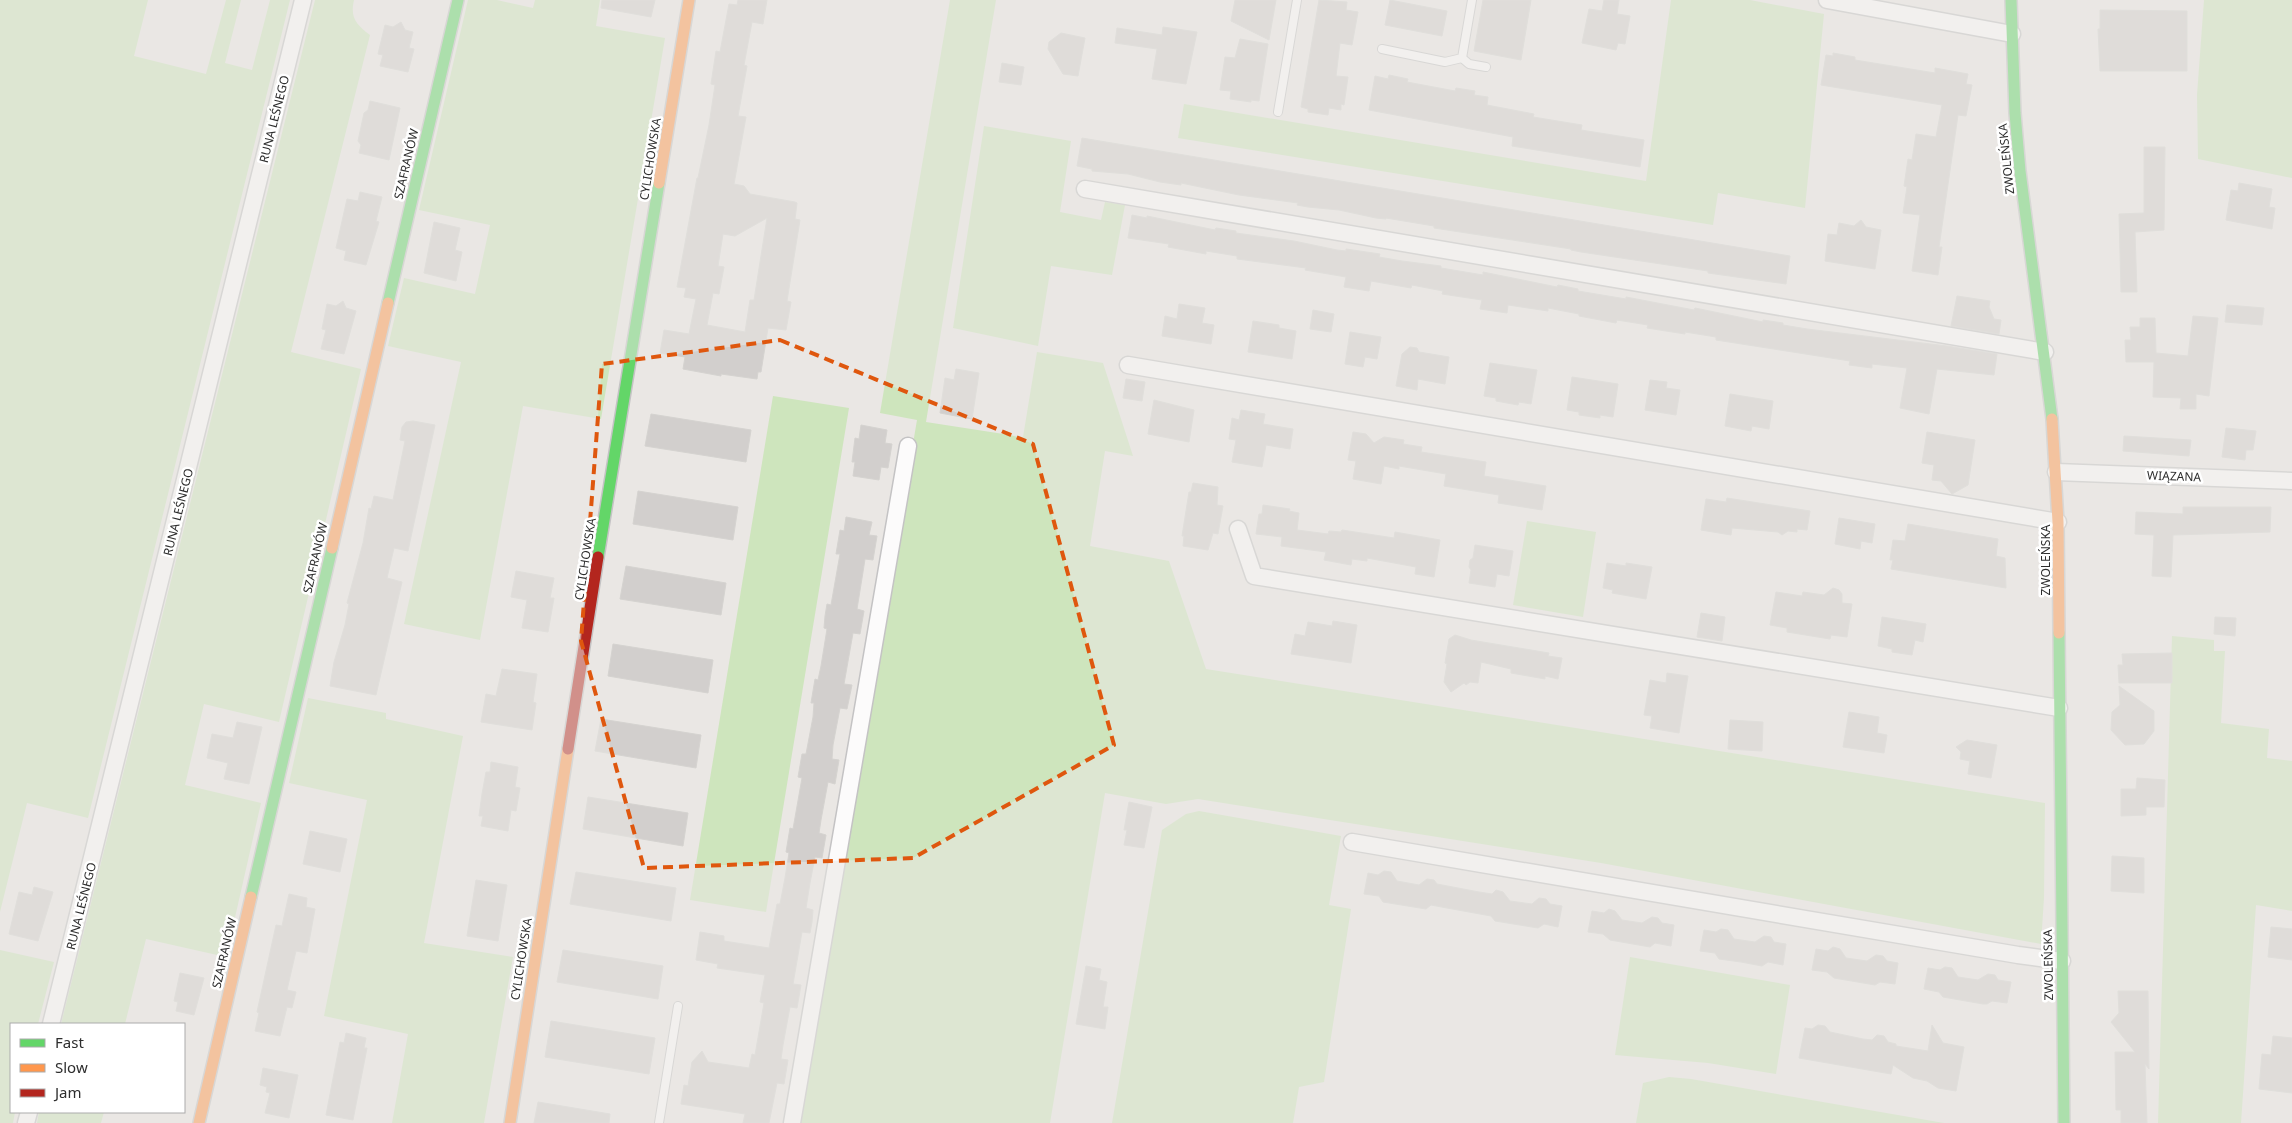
<svg xmlns="http://www.w3.org/2000/svg" width="2292" height="1123" viewBox="0 0 2292 1123" font-family="'Noto Sans',sans-serif">
	<style>
		.green { fill: #cee5bd }
		.building { fill: #d2cfcd; stroke: #d5d3d0; fill-rule: evenodd }
		.lines { fill: none; stroke-linecap: round; stroke-linejoin: round }
		.lane-casing { stroke: #c4c3c4; stroke-width: 10 }
		.street-casing { stroke: #c4c3c4; stroke-width: 19 }
		.fast-casing { stroke: #c4c3c4; stroke-width: 14 }
		.slow-casing { stroke: #c4c3c4; stroke-width: 14 }
		.jam-casing { stroke: #c4c3c4; stroke-width: 14 }
		.lane { stroke: #fcfbfb; stroke-width: 8 }
		.street { stroke: #fcfbfb; stroke-width: 16 }
		.fast { stroke: #63d668; stroke-width: 11 }
		.slow { stroke: #ff974d; stroke-width: 11 }
		.jam { stroke: #b3261e; stroke-width: 11 }
		.marked { fill: none; stroke: #df570e; stroke-width: 4; stroke-dasharray: 10 6; stroke-linejoin: round }
		.labels { text-anchor: middle; dominant-baseline: central; stroke-width: 5; stroke-linejoin: round; paint-order: stroke }
		.street-label { font-size: 12px; fill: #2d2d2d; stroke: #fff }
	</style>
	<rect width="100%" height="100%" fill="#eae7e4"/>
	<g class="green">
		<path d="M0 0H148L134 56 206 74 226 0H241L225 63 252 70 270 0H290L88 818 27 803 0 912Z"/>
		<path d="M315 0H354C350 18 356 24 370 35L291 352 361 369 279 722 204 704 185 785 261 803 226 957 146 939 125 1024H61Z"/>
		<path d="M468 0H497L533 8 535 0H600L596 26 665 38 601 419 523 406 480 640 404 624 461 362 388 346 404 278 475 294 490 225 419 210Z"/>
		<path d="M950 0H996L926 422 1023 437 1037 352 1103 363 1133 456 1105 451 1090 546 1169 561 1206 669 2045 803 2044 898 2041 944 1601 863 1198 799 1166 804 1105 793 1050 1123H798L917 420 880 413Z"/>
		<path d="M1671 0H1750L1824 14 1805 208 1718 193 1713 225 1178 138 1184 104 1646 181Z"/>
		<path d="M2204 0H2292V178L2198 159 2197 95Z"/>
		<path d="M984 126 1071 141 1060 212 1101 220 1105 202 1125 205 1112 275 1051 266 1038 346 953 328Z"/>
		<path d="M773 396 849 408 766 912 690 900Z"/>
		<path d="M1527 521 1596 532 1583 617 1513 605Z"/>
		<path d="M2172 636 2214 640V651H2225L2221 723 2269 729 2267 758 2292 761V911L2256 905 2241 1123H2158Z"/>
		<path d="M308 698 386 713V719L463 736 424 943 513 957 484 1123H392L408 1034 324 1016 367 800 289 783Z"/>
		<path d="M1199 811 1341 836 1329 905 1351 909 1324 1082 1299 1087 1293 1123H1112L1162 830 1186 814Z"/>
		<path d="M0 950 54 962 38 1024H11V1112H15L13 1123H0Z"/>
		<path d="M1630 957 1790 985 1776 1074 1708 1063 1615 1055Z"/>
		<path d="M1669 1077 1691 1079 1944 1123H1636L1643 1083Z"/>
		<path d="M39 1112H104L101 1123H37Z"/>
	</g>
	<g class="building">
		<path d="M602 0H655L651 17 601 8Z"/>
		<path d="M738 0H767L763 24 752 22 744 65 747 66 738 116 746 117 734 184 744 186 750 194 795 202 797 203 795 219 800 220 787 301 791 302 786 330 768 328 761 372H758L757 379 721 374V376L683 369 685 357 660 353 664 330 689 334 696 299 684 297 686 288 677 287 697 178H698L709 125 715 85 711 84 716 51 720 52 729 4 737 5ZM767 218 754 300H750L745 332 707 325 713 293 719 294 724 267 718 266 723 234 735 236Z"/>
		<path d="M1235 0H1276L1269 40 1231 21Z"/>
		<path d="M1319 0 1347 2 1346 10 1358 12 1352 45 1340 43 1336 76 1348 77 1344 105 1341 104V110L1329 108 1328 115 1308 112V109L1301 107Z"/>
		<path d="M1390 0 1447 11 1442 36 1385 25Z"/>
		<path d="M1483 0H1531L1521 60 1474 51Z"/>
		<path d="M1604 0H1619L1617 14 1630 16 1625 44 1618 43 1616 50 1582 43 1589 9 1602 11Z"/>
		<path d="M2100 10 2187 11V71H2100L2098 29H2100Z"/>
		<path d="M401 22 405 30 413 32 409 48 414 49 408 72 380 66 383 55 378 54 385 25 393 27Z"/>
		<path d="M1163 27 1197 32 1186 84 1152 79 1157 49 1115 43 1117 28 1162 35Z"/>
		<path d="M1061 33 1085 38 1078 76 1063 74 1048 49 1049 42Z"/>
		<path d="M1240 39 1268 44 1259 101 1251 100V102L1230 99 1231 91 1220 90 1225 57 1235 58Z"/>
		<path d="M1833 53 1855 57V60L1935 73V68L1968 74 1966 84 1972 85 1966 116 1958 115 1939 247H1942L1938 275 1912 271 1920 215 1903 213 1907 187 1904 186 1908 159 1912 160 1916 134 1936 137 1942 105 1821 85 1826 55 1833 56Z"/>
		<path d="M1002 63 1024 67 1021 85 999 82Z"/>
		<path d="M1389 75 1408 79 1407 82 1455 91 1456 88 1475 91 1474 95 1488 97 1487 105 1534 114 1533 117 1582 125 1581 130 1644 140 1640 167 1512 146 1513 137 1369 110 1375 76 1388 79Z"/>
		<path d="M370 101 400 108 389 160 359 153 361 145 358 141 364 113 368 110Z"/>
		<path d="M1082 138 1790 256 1786 284 1708 273V271L1581 252 1571 250V249L1434 228V226L1386 218V219L1376 218 1339 210 1308 207 1297 205 1298 203 1239 195 1181 183V185L1160 182 1128 174 1092 171V169L1077 166Z"/>
		<path d="M2144 147H2165L2164 230 2135 232 2137 292H2121L2119 214 2144 213Z"/>
		<path d="M2239 183 2272 189 2269 207 2275 208 2272 229 2226 220 2231 190 2238 191Z"/>
		<path d="M360 192 382 197 376 221 379 222 366 265 344 260 346 251 336 248 347 199 358 201Z"/>
		<path d="M1132 215 1147 218V216L1215 230 1216 228 1236 231V233L1294 241 1337 250 1346 251V249L1380 254 1379 257 1402 261 1441 266V268L1483 275V272L1557 287 1558 285 1578 289V291L1626 299V297L1694 310 1695 308 1763 322V320L1783 323V325L1807 329 1947 346 1997 354 1994 375 1937 369 1929 414 1900 408 1907 368 1872 364V368L1849 365 1850 361 1716 340V337L1685 332V334L1647 328 1648 325 1617 320 1616 323 1579 316V314L1548 308V311L1508 305 1507 313 1480 309 1482 300 1442 294 1443 291 1412 285 1411 288 1371 281 1369 291 1344 287 1346 277 1305 270 1306 268 1237 259V256L1206 251V254L1168 247 1169 244 1128 238Z"/>
		<path d="M1861 220 1866 227 1881 230 1875 269 1825 261 1828 234 1837 235 1839 223 1854 226Z"/>
		<path d="M434 222 460 228 455 250 462 252 456 281 424 273Z"/>
		<path d="M1957 296 1990 301 1989 307 1994 319 2001 320 1999 334 1951 326Z"/>
		<path d="M343 301 346 308 356 311 344 354 321 349 326 330 322 329 327 304 336 306Z"/>
		<path d="M1179 304 1205 308 1202 323 1214 325 1211 344 1162 336 1165 316 1177 319Z"/>
		<path d="M2227 305 2264 308 2262 325 2225 322Z"/>
		<path d="M1313 310 1334 314 1331 332 1310 329Z"/>
		<path d="M2193 316 2218 318 2209 396 2196 394V409H2180L2181 398 2153 397 2154 362H2126L2125 340H2131L2130 327H2140V318H2155L2156 353 2188 356Z"/>
		<path d="M1253 321 1279 325V328L1296 331 1292 359 1248 352Z"/>
		<path d="M1350 332 1381 337 1377 359 1365 357 1363 367 1345 364Z"/>
		<path d="M1410 347 1417 348 1419 352 1449 357 1445 384 1418 379 1417 390 1396 386 1402 354Z"/>
		<path d="M1490 363 1537 370 1531 404 1519 402 1518 405 1496 401V398L1484 396Z"/>
		<path d="M956 369 979 373 972 419 940 413 945 378 954 380Z"/>
		<path d="M1572 377 1618 384 1613 417 1600 415V418L1579 415V412L1567 410Z"/>
		<path d="M1126 379 1145 382 1142 401 1123 398Z"/>
		<path d="M1650 380 1667 382 1666 388 1680 390 1676 415 1645 410Z"/>
		<path d="M1730 394 1773 401 1769 429 1752 426 1751 431 1725 426Z"/>
		<path d="M1154 400 1194 410 1189 442 1148 434Z"/>
		<path d="M1241 410 1265 414 1263 424 1293 429 1290 449 1266 445 1262 467 1232 462 1236 440 1229 439 1232 418 1239 420Z"/>
		<path d="M651 414 751 430 746 462 645 446Z"/>
		<path d="M413 421 435 425 408 551 394 548 387 578 402 582 376 695 330 686 334 662 345 625 349 604 347 603 363 543 369 508 371 509 374 496 393 500 405 441 400 440 402 427 406 422Z"/>
		<path d="M861 425 887 430 885 443 892 444 888 468 881 467 879 480 853 476 855 462H852L855 438 859 439Z"/>
		<path d="M2226 428 2256 431 2253 450H2246L2245 460 2222 457Z"/>
		<path d="M1353 432 1366 434 1374 443 1384 437 1404 440 1403 444 1422 447 1421 452 1486 462 1484 476 1546 486 1542 510 1498 503 1499 495 1444 486 1446 474 1399 466V469L1384 466 1381 484 1353 479 1356 461 1348 460Z"/>
		<path d="M1927 432 1975 440 1968 485 1952 494 1941 481 1932 480 1934 465 1922 463Z"/>
		<path d="M2124 436 2191 440 2189 456 2123 451Z"/>
		<path d="M1193 483 1218 487 1217 505 1223 506 1218 534 1213 533 1208 550 1183 546 1184 536H1182L1189 492H1191Z"/>
		<path d="M638 491 738 507 733 540 633 524Z"/>
		<path d="M1727 498 1810 511 1807 530 1797 529V532L1788 531 1782 535 1778 532 1732 528 1731 535 1701 530 1706 499 1726 502Z"/>
		<path d="M1263 505 1290 509 1289 511 1299 513 1297 530 1328 534 1329 531 1341 532 1342 530 1394 538 1395 532 1440 540 1434 577 1415 574 1416 567 1367 558V561L1352 559 1351 565 1324 560 1326 552 1281 546 1282 537 1256 534 1259 514H1262Z"/>
		<path d="M2183 507H2271L2270 532 2173 535 2171 577 2152 576 2154 535 2135 534 2136 512 2183 514Z"/>
		<path d="M846 517 872 522 869 535 877 536 873 560 865 559 863 572 857 609 864 611 860 634 853 633 844 684 852 685 847 709 840 708 833 745 832 759 839 760 835 784 828 782 821 820 819 833 826 835 822 858 815 857 810 883 806 908 813 910 812 922 810 933 802 932 793 984 801 985 797 1008 790 1007 783 1045 781 1059 788 1060 784 1084 777 1083 769 1123H743L745 1114 681 1104 684 1085 688 1086 692 1062 702 1051 708 1062 749 1068 752 1054 755 1055 764 1003 760 1002 765 975 717 968 718 964 696 960 700 932 724 936V941L769 948 777 904H780L785 878 789 853 786 852 790 828 793 829 802 778 798 777 802 754H806L813 717 814 703H811L815 679 818 680 821 666 827 629 824 628 825 616 827 604 831 605 840 554H836L840 530 844 531Z"/>
		<path d="M1839 518 1875 524 1872 543 1861 541 1860 549 1835 544Z"/>
		<path d="M1908 524 1998 539 1996 556 2005 558 2006 588 1891 569 1893 560H1890L1893 540 1905 541Z"/>
		<path d="M1475 545 1513 551 1509 576 1497 574 1495 587 1469 583 1471 570 1469 567 1470 560 1473 558Z"/>
		<path d="M1607 563 1626 566V563L1652 567 1646 599 1612 593 1613 590 1603 588Z"/>
		<path d="M626 566 726 583 721 615 620 599Z"/>
		<path d="M516 571 554 578 550 598H554L548 632 522 628 527 600 511 597Z"/>
		<path d="M1833 588 1839 590 1842 594V603L1852 604 1847 637 1831 635 1830 639 1787 632V628L1770 625 1776 592 1802 596 1803 592 1824 595Z"/>
		<path d="M1701 613 1725 617 1722 641 1697 637Z"/>
		<path d="M1882 617 1926 624 1923 642 1915 640 1912 655 1892 652V649L1878 646Z"/>
		<path d="M2215 617 2236 618 2235 636 2214 634Z"/>
		<path d="M1333 621 1357 625 1351 663 1291 654 1295 634 1305 636 1308 622 1332 626Z"/>
		<path d="M1455 635 1471 640 1549 653 1548 656 1562 658 1558 679 1545 676V679L1511 673V669L1481 662 1478 683 1470 682 1466 685 1464 683 1451 692 1444 682 1447 664 1445 663 1449 639Z"/>
		<path d="M613 644 713 660 708 693 608 676Z"/>
		<path d="M2172 653V683H2119L2118 665H2123L2122 654Z"/>
		<path d="M502 669 537 674 533 702 536 703 532 730 481 722 486 694 496 696Z"/>
		<path d="M1667 673 1688 676 1679 733 1650 728 1652 716 1644 715 1650 680 1666 683Z"/>
		<path d="M2119 686 2154 711V731L2144 744 2125 745 2111 730 2112 712 2120 705Z"/>
		<path d="M1849 712 1879 717 1877 733 1887 735 1884 753 1843 747Z"/>
		<path d="M601 719 701 735 696 768 595 751Z"/>
		<path d="M1730 720 1763 722 1762 751 1728 749Z"/>
		<path d="M237 722 262 727 249 784 224 779 228 763 207 758 212 734 233 738Z"/>
		<path d="M1967 740 1997 745 1991 778 1968 774 1970 761 1960 759 1961 752 1956 747Z"/>
		<path d="M491 762 518 767 515 787 520 788 516 811 511 810 508 831 481 826 483 816H479L482 794 486 772H490Z"/>
		<path d="M2137 778 2165 780 2164 807H2146V815L2121 816V789H2136Z"/>
		<path d="M588 797 688 813 683 846 583 829Z"/>
		<path d="M1129 802 1152 807 1144 848 1124 845 1127 830H1124Z"/>
		<path d="M310 831 347 839 340 872 303 864Z"/>
		<path d="M2112 856 2144 858V893L2111 891Z"/>
		<path d="M1384 871 1391 872 1397 881 1419 885 1427 879 1434 880 1437 884 1479 892 1492 894 1496 890 1503 892 1510 901 1532 904 1539 898 1546 899 1550 904 1562 906 1558 927 1544 924 1538 928 1495 921 1491 916 1447 908 1431 905 1426 909 1383 902 1379 896 1364 894 1368 873 1378 875Z"/>
		<path d="M576 872 676 888 671 921 570 904Z"/>
		<path d="M476 880 507 885 498 941 467 936Z"/>
		<path d="M34 887 53 892 38 941 9 934 19 892 32 895Z"/>
		<path d="M289 894 307 898 306 907 315 909 307 953 296 951 287 990 296 992 292 1008 287 1007 280 1036 255 1031 259 1013 257 1012 276 925 282 926Z"/>
		<path d="M1609 909 1615 911 1622 920 1642 923 1652 917 1658 918 1662 923 1674 925 1671 946 1655 943 1650 947 1610 940 1603 934 1588 932 1592 911 1604 913Z"/>
		<path d="M2271 927 2292 929V960L2268 957Z"/>
		<path d="M1721 929 1728 930 1734 939 1755 942 1764 936 1771 937 1774 942 1786 944 1783 965 1768 962 1762 966 1741 962 1719 959 1715 953 1700 951 1704 930 1716 932Z"/>
		<path d="M1833 947 1840 949 1846 958 1867 961 1876 955 1883 956 1887 961 1898 963 1895 984 1880 982 1875 985 1834 978 1827 972 1812 970 1816 949 1828 951Z"/>
		<path d="M563 950 663 966 658 999 557 982Z"/>
		<path d="M1086 966 1101 969 1099 980 1107 982 1103 1007H1108L1105 1029 1076 1024Z"/>
		<path d="M1945 967 1952 968 1958 977 1978 980 1988 974 1995 975 1998 980 2011 982 2007 1003 1992 1001 1987 1004H1983L1943 997 1939 992 1924 989 1928 968 1940 970Z"/>
		<path d="M180 973 204 978 194 1015 176 1011 178 1002 174 1001Z"/>
		<path d="M2118 991H2148L2149 1069 2145 1064 2147 1123H2121V1110H2116L2115 1052H2135L2111 1022 2119 1013Z"/>
		<path d="M551 1021 655 1038 649 1074 545 1057Z"/>
		<path d="M1818 1025 1825 1026 1830 1032 1863 1039 1872 1040 1877 1035 1884 1036 1888 1042 1896 1044V1046L1928 1051 1932 1025 1943 1043 1964 1047 1956 1091 1938 1088 1927 1081 1913 1078 1893 1065 1891 1074 1799 1058 1805 1028 1812 1029Z"/>
		<path d="M346 1033 366 1038 364 1048H367L353 1120 326 1115 340 1042 344 1043Z"/>
		<path d="M2273 1036 2292 1038V1093L2259 1089 2262 1054 2271 1055Z"/>
		<path d="M263 1068 298 1075 289 1118 265 1113 270 1093 266 1092 267 1087 260 1085Z"/>
		<path d="M538 1102 610 1114 609 1123H534Z"/>
	</g>
	<g class="lines">
		<defs>
			<g id="lane">
				<path d="M1382 49 1445 62 1462 58 1472 0"/>
				<path d="M1462 58 1469 64 1486 67"/>
				<path d="M1278 112 1297 0"/>
				<path d="M659 1123 678 1006"/>
			</g>
			<g id="street">
				<path d="M1827 0 2012 34"/>
				<path d="M1085 189 2045 352"/>
				<path d="M1128 365 2058 522"/>
				<path d="M2056 472 2292 481"/>
				<path d="M1238 529 1254 576 2059 708"/>
				<path d="M1352 842 2018 955 2062 961"/>
				<path d="M51 1024 303 0"/>
				<path d="M26 1123 29 1112"/>
				<path d="M792 1123 908 446"/>
			</g>
			<g id="fast">
				<path d="M2011 0 2015 113 2020 171 2052 419"/>
				<path d="M388 303 458 0"/>
				<path d="M598 557 659 183"/>
				<path d="M2059 633 2064 1123"/>
				<path d="M251 897 332 548"/>
			</g>
			<g id="slow">
				<path d="M659 183 689 0"/>
				<path d="M2052 419 2058 522 2059 633"/>
				<path d="M332 548 388 303"/>
				<path d="M199 1123 251 897"/>
				<path d="M510 1123 568 749"/>
			</g>
			<path id="jam" d="M568 749 598 557"/>
		</defs>
		<use href="#lane" class="lane-casing"/>
		<use href="#street" class="street-casing"/>
		<use href="#fast" class="fast-casing"/>
		<use href="#slow" class="slow-casing"/>
		<use href="#jam" class="jam-casing"/>
		<use href="#lane" class="lane"/>
		<use href="#street" class="street"/>
		<use href="#fast" class="fast"/>
		<use href="#slow" class="slow"/>
		<use href="#jam" class="jam"/>
	</g>
	<path d="M0 0H2292V1123H0ZM780 340 1033 444 1114 745 913 858 644 868 581 641 602 364Z" fill="#eae7e4" fill-opacity=".55" fill-rule="evenodd"/>
	<path class="marked" d="M780 340 1033 444 1114 745 913 858 644 868 581 641 602 364Z"/>
	<g class="labels">
		<g class="street-label">
			<text transform="translate(274 119) rotate(-76)">RUNA LEŚNEGO</text>
			<text transform="translate(650 159) rotate(-81)">CYLICHOWSKA</text>
			<text transform="translate(2006 159) rotate(-96)">ZWOLEŃSKA</text>
			<text transform="translate(406 164) rotate(-77)">SZAFRANÓW</text>
			<text transform="translate(2174 476) rotate(2)">WIĄZANA</text>
			<text transform="translate(178 512) rotate(-76)">RUNA LEŚNEGO</text>
			<text transform="translate(315 558) rotate(-77)">SZAFRANÓW</text>
			<text transform="translate(585 559) rotate(-81)">CYLICHOWSKA</text>
			<text transform="translate(2045 560) rotate(-90)">ZWOLEŃSKA</text>
			<text transform="translate(81 906) rotate(-76)">RUNA LEŚNEGO</text>
			<text transform="translate(224 953) rotate(-77)">SZAFRANÓW</text>
			<text transform="translate(521 959) rotate(-81)">CYLICHOWSKA</text>
			<text transform="translate(2048 965) rotate(-91)">ZWOLEŃSKA</text>
		</g>
	</g>
	<rect x="10" y="1023" width="175" height="90" fill="#ffffff" stroke="#ababab"/>
	<rect x="20" y="1039" width="25" height="8" fill="#63d668" stroke="#ababab"/>
	<text x="55" y="1048" font-size="15" fill="#2d2d2d">Fast</text>
	<rect x="20" y="1064" width="25" height="8" fill="#ff974d" stroke="#ababab"/>
	<text x="55" y="1073" font-size="15" fill="#2d2d2d">Slow</text>
	<rect x="20" y="1089" width="25" height="8" fill="#b3261e" stroke="#ababab"/>
	<text x="55" y="1098" font-size="15" fill="#2d2d2d">Jam</text>
</svg>
